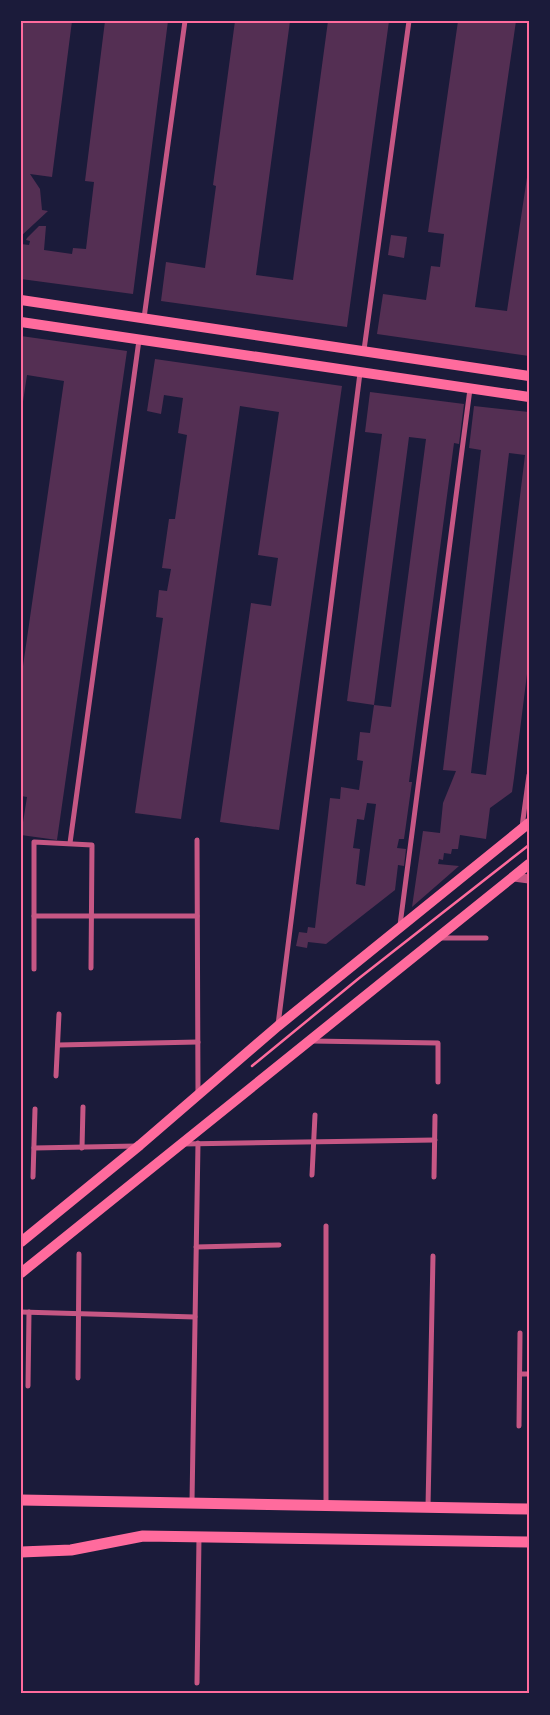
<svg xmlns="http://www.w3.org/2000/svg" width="550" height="1715" viewBox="0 0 550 1715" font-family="Jost,sans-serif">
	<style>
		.building { fill: #542f53; fill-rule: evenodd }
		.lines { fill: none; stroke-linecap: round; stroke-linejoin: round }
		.path { stroke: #ff6b9d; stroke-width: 2.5 }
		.minor { stroke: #c65784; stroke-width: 5 }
		.tertiary { stroke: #c65784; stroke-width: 9 }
		.secondary { stroke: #ff6b9d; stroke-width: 10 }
		.primary { stroke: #ff6b9d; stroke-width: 11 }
		.neatline { fill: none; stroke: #ff6b9d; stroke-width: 2 }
	</style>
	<rect width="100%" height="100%" fill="#1b1b3a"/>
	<g class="building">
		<path d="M21 21H72L52 177 30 174 40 189 42 210 48 211 21 236Z"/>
		<path d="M105 21H168L133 294 21 279V244L29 245 30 241 26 240 27 238 39 226H46L44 250 72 254 73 248 86 249 94 182 85 181Z"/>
		<path d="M235 21H290L256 275 293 280 328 21H389L347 327 161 301 166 262 205 268 216 186 213 185Z"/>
		<path d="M458 21H516L475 307 507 311 529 164V356L377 334 383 294 426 300 431 266 440 267 444 234 428 232Z"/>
		<path d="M391 235 407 237 404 258 388 255Z"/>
		<path d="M21 336 127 351 57 840 21 835 27 797 21 796V680L64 381 27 375 21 415Z"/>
		<path d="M155 359 342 386 279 830 220 822 251 603 271 606 278 558 258 555 279 412 240 406 181 819 135 813 163 618 156 617 159 590 167 591 171 569 162 568 169 519H175L187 435 178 433 183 398 164 395 161 414 147 411Z"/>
		<path d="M370 392 464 404 459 444 454 443 409 782H412L404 839H399L397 848 406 849 404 866 398 865 395 890 326 944 308 942 307 948 296 946 299 932 307 933 308 927 315 928 330 798 340 799 341 787 359 790 363 761 357 760 360 732 370 733 374 705 347 701 382 434 365 432ZM409 437 426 439 391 707 374 705ZM367 803 376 804 365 886 356 884 360 849 353 848 357 819 364 820Z"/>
		<path d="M474 406 529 412V658L514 778 512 792 490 808 486 839 460 835 458 849H452L451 854 444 853 443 860 439 859 438 864 459 866 412 907 423 831 440 833 443 803 456 771 443 770 481 450 469 448ZM509 453 525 455 486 775 471 773Z"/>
	</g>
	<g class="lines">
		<path class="path" d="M252 1066 358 979 529 845"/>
		<g class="minor">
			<path d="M144 318 185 21"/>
			<path d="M364 350 409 21"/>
			<path d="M522 827 529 775"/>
			<path d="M197 840 198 1093"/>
			<path d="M70 843 139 340"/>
			<path d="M34 916H197"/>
			<path d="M400 925 470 389"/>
			<path d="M439 938H486"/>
			<path d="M34 969V842L92 845 91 968"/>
			<path d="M278 1025 360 373"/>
			<path d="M311 1041 438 1043V1082"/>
			<path d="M58 1045 198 1042"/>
			<path d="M56 1076 59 1014"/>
			<path d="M183 1144 435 1140"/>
			<path d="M34 1148 137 1146"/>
			<path d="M82 1148 83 1107"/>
			<path d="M312 1175 315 1115"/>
			<path d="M33 1177 35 1109"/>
			<path d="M434 1177 435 1116"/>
			<path d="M326 1226V1505"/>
			<path d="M196 1247 279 1245"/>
			<path d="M21 1312 195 1317"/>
			<path d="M520 1374H529"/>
			<path d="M78 1378 79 1254"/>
			<path d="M28 1386 29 1312"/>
			<path d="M519 1426 520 1333"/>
			<path d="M192 1502 198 1143"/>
			<path d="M428 1507 433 1256"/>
			<path d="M197 1683 199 1537"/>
		</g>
		<path class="tertiary" d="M514 877 529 879"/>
		<g class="secondary">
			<path d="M21 300 529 376"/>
			<path d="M21 322 529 397"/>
			<path d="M21 1242 140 1145 278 1026 529 823"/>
			<path d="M21 1273 529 864"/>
		</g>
		<g class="primary">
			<path d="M21 1500 529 1509"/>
			<path d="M21 1552 71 1550 143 1536 529 1542"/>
		</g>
	</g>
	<rect width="550" height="1715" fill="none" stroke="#1b1b3a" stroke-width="45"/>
	<rect x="22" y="22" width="506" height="1670" class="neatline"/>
</svg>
